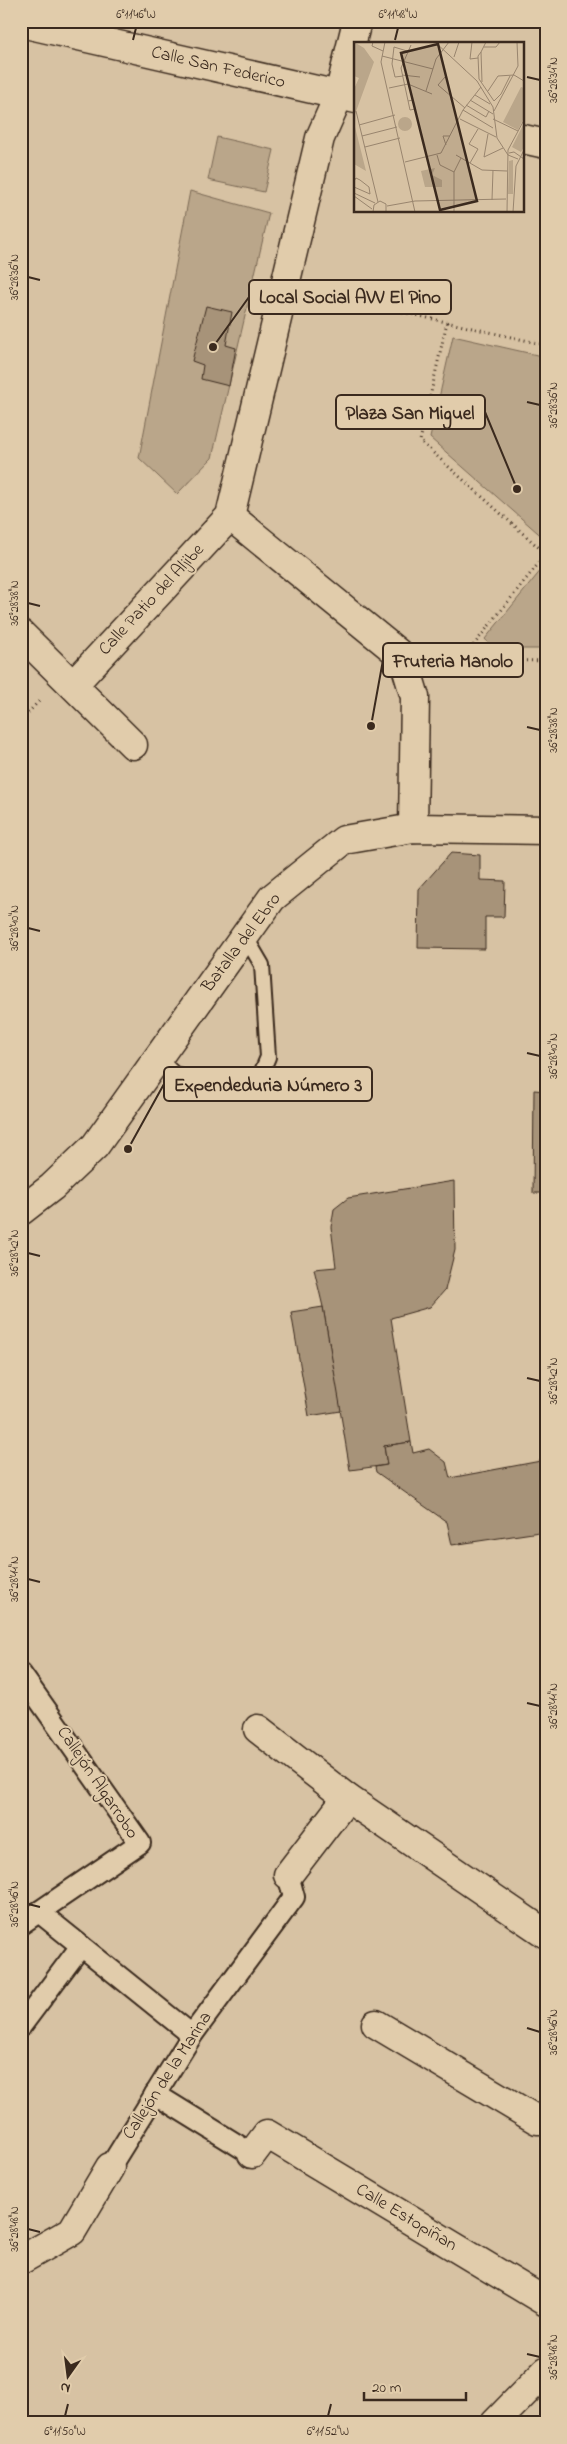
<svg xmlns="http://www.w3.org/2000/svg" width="567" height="2444" viewBox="0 0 567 2444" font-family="'Indie Flower',sans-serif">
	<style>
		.green { fill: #baa68a; stroke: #7a6854 }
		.building { fill: #a79379; stroke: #3b2a1e }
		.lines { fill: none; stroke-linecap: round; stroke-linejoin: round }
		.service-casing { stroke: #3b2a1e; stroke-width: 18 }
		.pedestrian-casing { stroke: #3b2a1e; stroke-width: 24 }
		.minor-casing { stroke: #3b2a1e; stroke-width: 31 }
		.tertiary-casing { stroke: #3b2a1e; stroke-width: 31 }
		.path { stroke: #3b2a1e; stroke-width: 3; stroke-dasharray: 1 4; stroke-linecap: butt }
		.service { stroke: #e1ccab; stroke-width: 14 }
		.pedestrian { stroke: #e1ccab; stroke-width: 20 }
		.minor { stroke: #e1ccab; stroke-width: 28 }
		.tertiary { stroke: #e1ccab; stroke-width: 28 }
		.ticks { fill: none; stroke: #3b2a1e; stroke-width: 2 }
		.labels { text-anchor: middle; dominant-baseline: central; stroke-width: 4; stroke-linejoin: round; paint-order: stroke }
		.street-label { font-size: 18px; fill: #3b2a1e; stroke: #e1ccab }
		.inset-road { fill: none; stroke: #99856e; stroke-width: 1 }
		.view { fill: #3b2a1e; fill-opacity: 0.15; stroke: #3b2a1e; stroke-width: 2.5 }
		.inset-edge { fill: none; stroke: #3b2a1e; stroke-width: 2.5 }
		.leader { fill: none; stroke: #3b2a1e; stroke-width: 2 }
		.callout-dot { fill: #3b2a1e; stroke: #e1ccab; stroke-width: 2 }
		.callout { fill: #e1ccab; stroke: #3b2a1e; stroke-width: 2 }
		.callout-label { font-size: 19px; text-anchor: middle; font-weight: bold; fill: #3b2a1e }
		.neatline { fill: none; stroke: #3b2a1e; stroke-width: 2 }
		.ticks-label { font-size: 12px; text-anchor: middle; fill: #3b2a1e }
	</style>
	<rect width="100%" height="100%" fill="#d7c2a3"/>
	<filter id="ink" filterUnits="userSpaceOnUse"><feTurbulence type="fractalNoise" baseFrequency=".02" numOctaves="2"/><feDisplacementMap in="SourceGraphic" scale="10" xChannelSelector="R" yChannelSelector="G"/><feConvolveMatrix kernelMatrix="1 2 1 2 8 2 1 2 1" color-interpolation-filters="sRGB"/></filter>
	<g filter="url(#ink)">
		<g class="green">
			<path d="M217 137 274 150 264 192 208 180Z"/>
			<path d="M190 191 269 213 212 458 177 494 139 458Z"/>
			<path d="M453 336 546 357V540L430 438Z"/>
			<path d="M546 564V649H494L485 639Z"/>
		</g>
		<g class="building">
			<path d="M206 306 232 312 226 345 236 348 229 386 201 379 203 365 192 361Z"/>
			<path d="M451 853 480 855V880L505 881 504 917H485V949L418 948 419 889Z"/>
			<path d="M534 1090 546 1091V1193H533Z"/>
			<path d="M454 1181 455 1250 445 1290 430 1307 391 1318 411 1442 384 1446 387 1465 350 1470 323 1307 314 1269 336 1267 331 1227 334 1209 348 1198Z"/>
			<path d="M323 1307 341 1411 309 1416 291 1312Z"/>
			<path d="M411 1442 413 1453 429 1449 446 1462 450 1478 546 1460V1531L452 1545 447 1522 376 1472 375 1467 387 1465 384 1446Z"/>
		</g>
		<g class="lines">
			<defs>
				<path id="service" d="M158 1058 174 1074 226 1089H239L252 1084 260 1076 268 1057 262 965 245 936"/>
				<g id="pedestrian">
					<path d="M21 1674 140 1843 21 1924"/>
					<path d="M39 1912 192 2035"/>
					<path d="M21 2026 81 1946"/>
					<path d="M155 2094 252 2154"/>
					<path d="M110 2167 192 2035 294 1897 288 1875"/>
				</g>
				<g id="minor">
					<path d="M230 516 403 657 415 697 413 828"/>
					<path d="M21 634 133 745"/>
					<path d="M74 684 230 516 320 138 339 95 357 21"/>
					<path d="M258 1729 347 1798 546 1934"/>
					<path d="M288 1875 347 1798"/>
					<path d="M376 2024 537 2120H546"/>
					<path d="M252 2154 267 2134 546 2302"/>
					<path d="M21 2260 72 2231 110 2167"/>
					<path d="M495 2423 546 2371"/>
				</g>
				<g id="tertiary">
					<path d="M21 23 356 99"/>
					<path d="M523 139 546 144"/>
					<path d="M21 1211 52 1187 95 1146 272 898 344 840 413 828 546 830"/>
				</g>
			</defs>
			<use href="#service" class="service-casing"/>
			<use href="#pedestrian" class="pedestrian-casing"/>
			<use href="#minor" class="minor-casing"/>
			<use href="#tertiary" class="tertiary-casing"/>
			<g class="path">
				<path d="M315 292 546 345"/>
				<path d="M447 322 420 441 546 554"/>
				<path d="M436 659 546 661"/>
				<path d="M461 661 546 554"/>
				<path d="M21 720 41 699"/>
			</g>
			<use href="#service" class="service"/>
			<use href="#pedestrian" class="pedestrian"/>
			<use href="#minor" class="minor"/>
			<use href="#tertiary" class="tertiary"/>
		</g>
	</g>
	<path class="ticks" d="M133 40 136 28M395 40 398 28M527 77 540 80M28 277 40 280M527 402 540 405M28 603 40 606M527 727 540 730M28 928 40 931M527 1053 540 1056M28 1253 40 1256M527 1378 540 1381M28 1579 40 1582M527 1703 540 1706M28 1904 40 1907M527 2028 540 2032M28 2229 40 2232M527 2354 540 2357M65 2416 68 2404M328 2416 331 2404"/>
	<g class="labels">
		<g class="street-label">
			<text transform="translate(218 68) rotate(13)">Calle San Federico</text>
			<text transform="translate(152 600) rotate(-47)">Calle Patio del Aljibe</text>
			<text transform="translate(242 943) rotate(-53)">Batalla del Ebro</text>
			<text transform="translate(97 1783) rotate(56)">Callejón Algarrobo</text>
			<text transform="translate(168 2076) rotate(-57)">Callejón de la Marina</text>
			<text transform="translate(406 2218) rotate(31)">Calle Estopiñan</text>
		</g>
	</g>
	<g transform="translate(354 42)">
		<rect width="170" height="170" fill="#d7c2a3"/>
		<path d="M0 0 10 6 20 20 0 75V47L5 36 0 34ZM167 45 170 46V76L164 88 149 80ZM44 82a7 7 0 1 1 14 0a7 7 0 1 1-14 0ZM0 81 12 129 0 122ZM170 81V105L167 110 158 105ZM159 118V152H154L155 119ZM81 126 78 133 88 138V145H71L67 129Z" fill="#baa68a"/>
		<path class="inset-road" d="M19 0 18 4 29 9M31 0 27 20 61 170M81 0 123 39 139 65 143 96 154 113 164 117M118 0 116 17 124 16M130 5H142L146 0M127 10 124 14 125 37 140 59M28 14 79 27M100 15 105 0M48 33 66 35M49 34 41 35 38 22 40 5 53 9M91 35 84 43 111 66M128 40 127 10 132 0M35 46 54 42 78 52M72 49 82 17 95 0M134 49 144 34 160 33 170 39M121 53 136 62M116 58 139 72M54 59 59 58 61 67 56 68 47 26 57 3M140 59 147 52 156 34M112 63 132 75 135 69M109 68 139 86M2 69 24 160M140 69 164 24 163 0M106 77 142 95M139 77 164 89M5 83 41 73M134 92 130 115 149 106M8 94 43 85M92 103 89 94H96M11 105 46 96M155 111 160 110 170 117M83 113 86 123 100 130M102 113 128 128 153 129M51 120 87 111 109 68 127 45M116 121 124 107 115 102 124 87M0 139 2 136 6 138 15 145 16 152 0 145M0 151 21 161M0 154 18 167M138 158 139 128M33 164 61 159 152 157M19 170 20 163 26 159 32 162V170M100 170V130L107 116M153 170 154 108 170 78M159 170 162 124 170 108"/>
		<path class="view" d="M84 2 123 159 86 168 47 11Z"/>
		<rect width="170" height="170" class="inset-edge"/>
	</g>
	<path class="leader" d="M213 347L249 297M517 489L485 412M371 726L383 660M128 1149L164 1084"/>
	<g class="callout-dot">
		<circle cx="213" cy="347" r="5"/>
		<circle cx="517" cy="489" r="5"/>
		<circle cx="371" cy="726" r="5"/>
		<circle cx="128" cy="1149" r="5"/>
	</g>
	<g class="callout">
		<rect x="249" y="280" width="202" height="34" rx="5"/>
		<rect x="336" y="395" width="149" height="34" rx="5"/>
		<rect x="383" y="643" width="140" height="34" rx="5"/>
		<rect x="164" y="1067" width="208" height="34" rx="5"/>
	</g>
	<g class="callout-label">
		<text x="350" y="303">Local Social AVV El Pino</text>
		<text x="410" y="419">Plaza San Miguel</text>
		<text x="453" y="667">Fruteria Manolo</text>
		<text x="268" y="1091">Expendeduria Número 3</text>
	</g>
	<rect width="567" height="2444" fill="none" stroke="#e1ccab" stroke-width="55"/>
	<g transform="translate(68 2376) rotate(194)" stroke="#e1ccab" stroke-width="4" paint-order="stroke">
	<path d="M0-4L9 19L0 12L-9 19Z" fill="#3b2a1e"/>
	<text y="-8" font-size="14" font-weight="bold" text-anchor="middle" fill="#3b2a1e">N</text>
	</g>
	<path d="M364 2392v8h102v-8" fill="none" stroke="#3b2a1e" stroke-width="2.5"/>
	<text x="372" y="2392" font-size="15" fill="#3b2a1e" stroke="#e1ccab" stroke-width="4" paint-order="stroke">20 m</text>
	<rect x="28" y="28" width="512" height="2388" class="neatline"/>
	<g class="ticks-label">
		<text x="136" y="18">6°11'46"W</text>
		<text x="398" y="18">6°11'48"W</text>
		<text transform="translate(553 80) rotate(-90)" y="4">36°28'34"N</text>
		<text transform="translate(14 277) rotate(-90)" y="4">36°28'36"N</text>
		<text transform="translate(553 405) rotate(-90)" y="4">36°28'36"N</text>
		<text transform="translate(14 603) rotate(-90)" y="4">36°28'38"N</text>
		<text transform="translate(553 730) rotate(-90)" y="4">36°28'38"N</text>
		<text transform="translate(14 928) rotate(-90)" y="4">36°28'40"N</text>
		<text transform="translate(553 1056) rotate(-90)" y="4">36°28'40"N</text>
		<text transform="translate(14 1253) rotate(-90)" y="4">36°28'42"N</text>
		<text transform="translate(553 1381) rotate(-90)" y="4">36°28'42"N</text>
		<text transform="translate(14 1579) rotate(-90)" y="4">36°28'44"N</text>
		<text transform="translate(553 1706) rotate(-90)" y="4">36°28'44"N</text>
		<text transform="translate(14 1904) rotate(-90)" y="4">36°28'46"N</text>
		<text transform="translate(553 2032) rotate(-90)" y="4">36°28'46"N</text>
		<text transform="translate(14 2229) rotate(-90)" y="4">36°28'48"N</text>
		<text transform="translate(553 2357) rotate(-90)" y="4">36°28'48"N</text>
		<text x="65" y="2435">6°11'50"W</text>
		<text x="328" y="2435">6°11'52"W</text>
	</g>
</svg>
